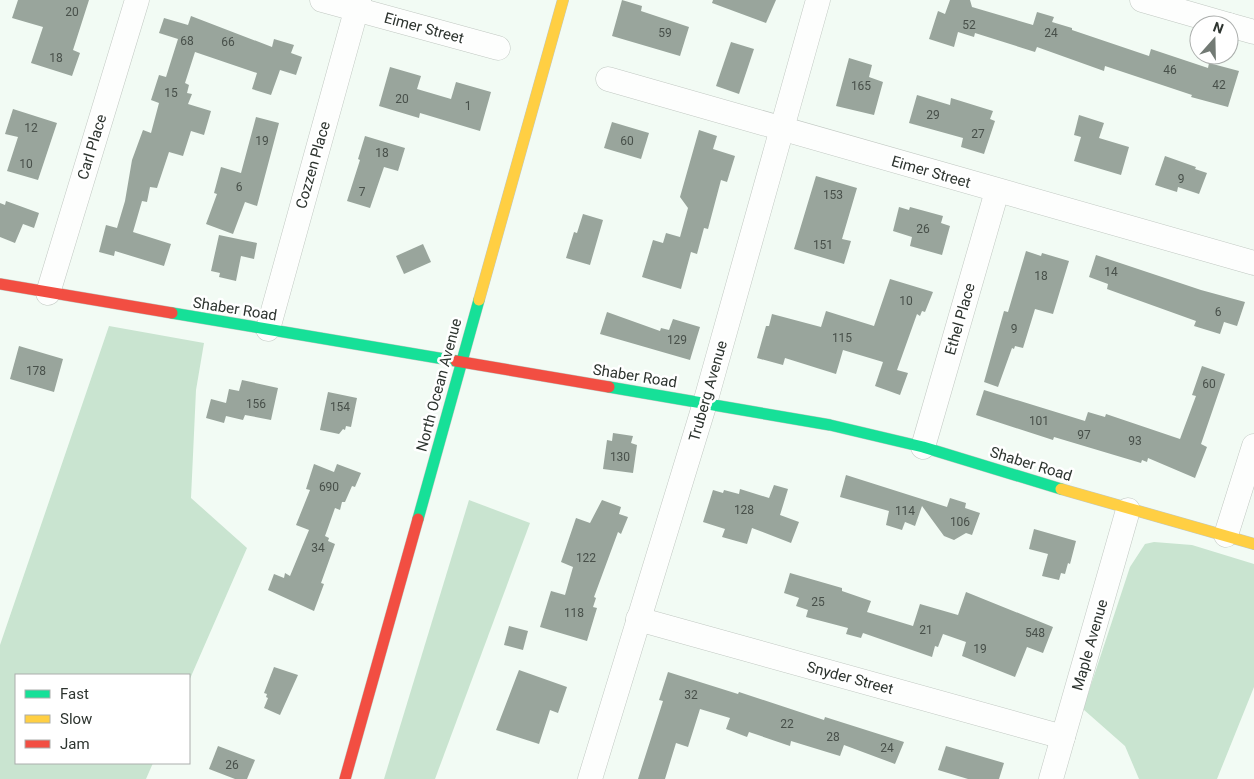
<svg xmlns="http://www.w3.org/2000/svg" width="1254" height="779" viewBox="0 0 1254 779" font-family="Roboto,sans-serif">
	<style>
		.forest { fill: #c9e4d0 }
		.building { fill: #99a59c }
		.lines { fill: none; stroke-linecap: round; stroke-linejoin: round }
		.street-casing { stroke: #c1c8c2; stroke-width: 25 }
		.fast-casing { stroke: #c1c8c2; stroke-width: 12 }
		.slow-casing { stroke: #c1c8c2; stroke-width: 12 }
		.jam-casing { stroke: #c1c8c2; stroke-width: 12 }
		.street { stroke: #fdfefd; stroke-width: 24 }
		.fast { stroke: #16e098; stroke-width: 11 }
		.slow { stroke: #ffcf43; stroke-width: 11 }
		.jam { stroke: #f24e42; stroke-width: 11 }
		.labels { text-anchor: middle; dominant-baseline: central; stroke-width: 5; stroke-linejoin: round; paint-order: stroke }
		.number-label { font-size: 12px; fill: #48504a }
		.street-label { font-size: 15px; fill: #2d342f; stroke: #fff }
	</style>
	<rect width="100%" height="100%" fill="#f2fbf4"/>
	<g class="forest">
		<path d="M109 326 204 343 196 390 191 498 247 548 189 681V675H16V763H153L146 779H0V645Z"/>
		<path d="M469 500 530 523 435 779H384Z"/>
		<path d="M1154 542 1192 545 1254 564V687L1217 779H1139L1125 746 1083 709 1130 567 1145 544Z"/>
	</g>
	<g class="building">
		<path d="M18 0H89L73 50 80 53 72 76 31 63 43 27 12 18Z"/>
		<path d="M622 0 642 6 641 11 689 27 680 56 612 36Z"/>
		<path d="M713 0H776L766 23 712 3Z"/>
		<path d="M950 0H970L972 7 1033 25 1037 12 1054 17 1052 22 1072 28V30L1149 56 1151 49 1208 68 1209 63 1239 71 1228 107 1191 97 1192 95 1105 66 1104 71 1037 47 1035 52 975 33 974 37 958 32 954 47 929 39 938 11 945 14Z"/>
		<path d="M191 16 272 47 274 39 294 45 291 53 302 57 296 75 280 70 271 95 252 89 257 73 195 52 185 83 189 85 187 93 192 94 188 104 211 111 204 135 191 131 183 156 169 152 157 188 150 187 147 202 142 201 133 232 171 244 164 266 115 251 114 256 99 252 106 225 117 228 125 201 132 160 143 130 151 133 159 103 151 100 159 75 166 77 178 39 159 33 164 18 188 25Z"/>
		<path d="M731 42 754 49 739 94 716 86Z"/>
		<path d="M849 58 872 65 869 77 883 82 874 115 836 106Z"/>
		<path d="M390 67 421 76 417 89 451 99 456 82 491 92 480 131 420 113 419 118 379 106Z"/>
		<path d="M917 95 950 105 951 98 993 111 990 119 995 121 984 154 961 147 963 138 909 123Z"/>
		<path d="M13 109 57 123 38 180 7 171 18 137 5 134Z"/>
		<path d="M1079 115 1104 123 1099 138 1129 147 1121 175 1074 161 1081 137 1074 135Z"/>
		<path d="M256 117 279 123 257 206 245 202 233 234 206 224 217 194 214 193 221 167 241 173Z"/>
		<path d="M612 122 649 133 641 159 604 148Z"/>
		<path d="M699 130 717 136 713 149 735 156 727 182 721 180 708 229 704 228 697 254 691 252 681 289 642 277 653 240 663 243 666 233 680 237 688 208 680 197Z"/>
		<path d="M365 136 405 148 398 171 384 167 370 208 347 201 360 160 358 159Z"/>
		<path d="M1165 156 1196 167 1195 169 1207 173 1199 194 1178 187 1177 192 1155 185Z"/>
		<path d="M816 176 857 188 842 239 851 241 844 264 794 249Z"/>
		<path d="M6 201 39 213 34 228 23 224 15 243 0 237V203L5 205Z"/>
		<path d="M899 207 909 210 910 207 943 216 941 223 950 226 942 255 910 246 912 237 893 231Z"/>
		<path d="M583 214 603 220 590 265 566 258 574 232 577 233Z"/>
		<path d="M219 235 257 243 254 259 241 256 236 281 219 277 220 273 211 271Z"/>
		<path d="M423 244 431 262 404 274 396 256Z"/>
		<path d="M1026 251 1041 256 1042 253 1069 261 1053 314 1035 309 1023 348 1015 346 1014 349 1012 348 998 387 984 382 1004 311 1008 312Z"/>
		<path d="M1096 255 1201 290 1245 302 1237 326 1224 322 1220 334 1194 326 1196 321 1107 289 1108 284 1089 277Z"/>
		<path d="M890 279 933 292 925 312 922 311 920 316 917 314 897 370 908 373 900 395 875 386 883 362 843 350 836 374 785 358 783 365 757 358 766 326H769L772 314 821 327 826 311 874 326Z"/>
		<path d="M607 312 660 331 661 328 669 330 673 319 700 327 690 360 600 334Z"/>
		<path d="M19 346 63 359 54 392 10 379Z"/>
		<path d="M1202 366 1225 374 1201 444 1207 447 1195 478 1148 458 1147 462 1142 460 1141 463 1054 437 1053 440 976 415 984 390 1085 421 1088 412 1105 417 1106 414 1180 439 1196 396 1192 395Z"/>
		<path d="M242 380 278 388 271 420 245 415 243 420 226 416 224 423 206 418 211 399 226 403 229 389 239 391Z"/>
		<path d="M328 392 357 398 351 427 346 426 345 430 343 429 339 434 320 430Z"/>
		<path d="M613 433 633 436 631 443 637 445 633 473 603 469 607 440 612 441Z"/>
		<path d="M314 464 334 472 337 464 361 473 355 487 352 486 345 502H342L340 510 335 508 325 536 329 538 328 541 335 544 321 583 324 584 314 611 268 590 274 574 284 578 285 573 290 576 309 530 296 525 310 490 306 489Z"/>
		<path d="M846 475 947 507 950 498 966 503 965 508 980 513 972 535 966 533 954 540 944 536 922 506 915 526 905 522 902 530 886 525 889 511 840 497Z"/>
		<path d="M774 485 788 489 780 515 799 522 791 543 752 528 747 544 722 537 725 529 703 522 713 490 723 493 724 490 739 494 740 489 769 498Z"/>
		<path d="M602 500 621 507 619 514 628 517 621 534 618 532 594 597 596 598 593 607 597 608 587 641 540 627 551 591 565 595 573 567 561 562 576 518 590 523Z"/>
		<path d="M1034 529 1076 541 1070 564 1068 563 1065 574 1061 573 1059 580 1042 576 1048 554 1029 549Z"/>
		<path d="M790 573 842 588V591L871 601 867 612 913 626 920 604 958 615 966 592 1053 627 1043 653 1027 647 1015 677 962 656 966 642 943 634 938 647 935 646 932 657 863 633 861 638 846 634 848 628 806 617 808 610 796 606 799 598 784 593Z"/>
		<path d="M509 626 528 631 523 650 504 645Z"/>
		<path d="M274 667 298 675 280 715 264 708 268 698 266 697 267 694 264 693Z"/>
		<path d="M519 670 567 687 558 713 550 710 539 744 496 730Z"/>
		<path d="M668 672 738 694 739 692 824 720 825 717 904 742 895 764 844 745 840 756 791 741 790 746 749 732 747 737 726 729 730 718 700 709 688 747 676 743 665 779H638L663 701 659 700Z"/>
		<path d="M218 746 255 760 247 779H235L209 769Z"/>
		<path d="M946 746 1004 763 999 779H968L938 770Z"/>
	</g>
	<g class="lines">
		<defs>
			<g id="street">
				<path d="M322 0 498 48"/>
				<path d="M1142 0 1229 25"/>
				<path d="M1229 25 1254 32"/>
				<path d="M608 79 1254 263"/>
				<path d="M48 293 137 0"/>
				<path d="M268 329 359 0"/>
				<path d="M923 447 997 191"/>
				<path d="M1226 535 1254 446"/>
				<path d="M638 619 1063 737"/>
				<path d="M590 779 705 403 818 0"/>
				<path d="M1051 779 1128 510"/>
			</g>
			<g id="fast">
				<path d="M172 313 456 361"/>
				<path d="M609 387 830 425 923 447 1061 489"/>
				<path d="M418 519 479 300"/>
			</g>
			<g id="slow">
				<path d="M479 300 563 0"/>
				<path d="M1061 489 1254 544"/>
			</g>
			<g id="jam">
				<path d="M0 284 172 313"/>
				<path d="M456 361 609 387"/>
				<path d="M345 779 418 519"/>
			</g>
		</defs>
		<use href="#street" class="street-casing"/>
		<use href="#fast" class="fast-casing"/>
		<use href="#slow" class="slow-casing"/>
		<use href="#jam" class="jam-casing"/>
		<use href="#street" class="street"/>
		<use href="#fast" class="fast"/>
		<use href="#slow" class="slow"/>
		<use href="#jam" class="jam"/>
	</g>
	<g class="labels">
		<g class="number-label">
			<text x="72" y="12">20</text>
			<text x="969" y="25">52</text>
			<text x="665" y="33">59</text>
			<text x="1051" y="33">24</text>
			<text x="187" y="41">68</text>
			<text x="228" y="42">66</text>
			<text x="56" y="58">18</text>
			<text x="1170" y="70">46</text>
			<text x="1219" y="85">42</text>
			<text x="861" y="86">165</text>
			<text x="171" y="93">15</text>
			<text x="402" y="99">20</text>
			<text x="468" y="106">1</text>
			<text x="933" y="115">29</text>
			<text x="31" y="128">12</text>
			<text x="978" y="134">27</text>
			<text x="262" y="141">19</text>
			<text x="627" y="141">60</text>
			<text x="382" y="153">18</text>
			<text x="26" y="164">10</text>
			<text x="1181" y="179">9</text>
			<text x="239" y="187">6</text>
			<text x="362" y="192">7</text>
			<text x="833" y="195">153</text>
			<text x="923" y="229">26</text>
			<text x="823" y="245">151</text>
			<text x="1111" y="272">14</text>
			<text x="1041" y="276">18</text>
			<text x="906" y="301">10</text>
			<text x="1218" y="312">6</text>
			<text x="1014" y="329">9</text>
			<text x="842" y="338">115</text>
			<text x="677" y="340">129</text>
			<text x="36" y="371">178</text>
			<text x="1209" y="384">60</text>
			<text x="256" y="404">156</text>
			<text x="340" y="407">154</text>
			<text x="1039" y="421">101</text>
			<text x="1084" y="435">97</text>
			<text x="1135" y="441">93</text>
			<text x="620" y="457">130</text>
			<text x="329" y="487">690</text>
			<text x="744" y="510">128</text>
			<text x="905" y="511">114</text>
			<text x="960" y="522">106</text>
			<text x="318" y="548">34</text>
			<text x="586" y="558">122</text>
			<text x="818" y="602">25</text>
			<text x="574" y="613">118</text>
			<text x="926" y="630">21</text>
			<text x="1035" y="633">548</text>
			<text x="980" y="649">19</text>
			<text x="691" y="695">32</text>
			<text x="787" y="724">22</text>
			<text x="833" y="737">28</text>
			<text x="887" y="748">24</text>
			<text x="232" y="765">26</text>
		</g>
		<g class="street-label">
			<text transform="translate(424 28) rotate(15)">Eimer Street</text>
			<text transform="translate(92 147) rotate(-73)">Carl Place</text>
			<text transform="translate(313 165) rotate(-74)">Cozzen Place</text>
			<text transform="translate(931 172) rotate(16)">Eimer Street</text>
			<text transform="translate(235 309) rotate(9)">Shaber Road</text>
			<text transform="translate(960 319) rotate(-74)">Ethel Place</text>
			<text transform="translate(635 376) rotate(9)">Shaber Road</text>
			<text transform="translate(439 385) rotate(-75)">North Ocean Avenue</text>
			<text transform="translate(708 391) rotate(-74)">Truberg Avenue</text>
			<text transform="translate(1031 464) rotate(17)">Shaber Road</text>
			<text transform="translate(1090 645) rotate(-74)">Maple Avenue</text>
			<text transform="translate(850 678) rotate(15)">Snyder Street</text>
		</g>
	</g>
	<rect x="15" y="674" width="175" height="90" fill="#ffffff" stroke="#abaeac"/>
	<rect x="25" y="690" width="25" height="8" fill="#16e098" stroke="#abaeac"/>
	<text x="60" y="699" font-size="15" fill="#2d342f">Fast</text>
	<rect x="25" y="715" width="25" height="8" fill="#ffcf43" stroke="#abaeac"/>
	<text x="60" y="724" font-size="15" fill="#2d342f">Slow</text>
	<rect x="25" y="740" width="25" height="8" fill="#f24e42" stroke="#abaeac"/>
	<text x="60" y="749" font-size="15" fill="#2d342f">Jam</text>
	<g transform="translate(1214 40) rotate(20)"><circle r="24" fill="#ffffff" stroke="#abaeac"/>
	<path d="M0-4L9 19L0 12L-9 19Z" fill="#727a74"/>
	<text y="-8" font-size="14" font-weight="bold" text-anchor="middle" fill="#2d342f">N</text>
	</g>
</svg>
